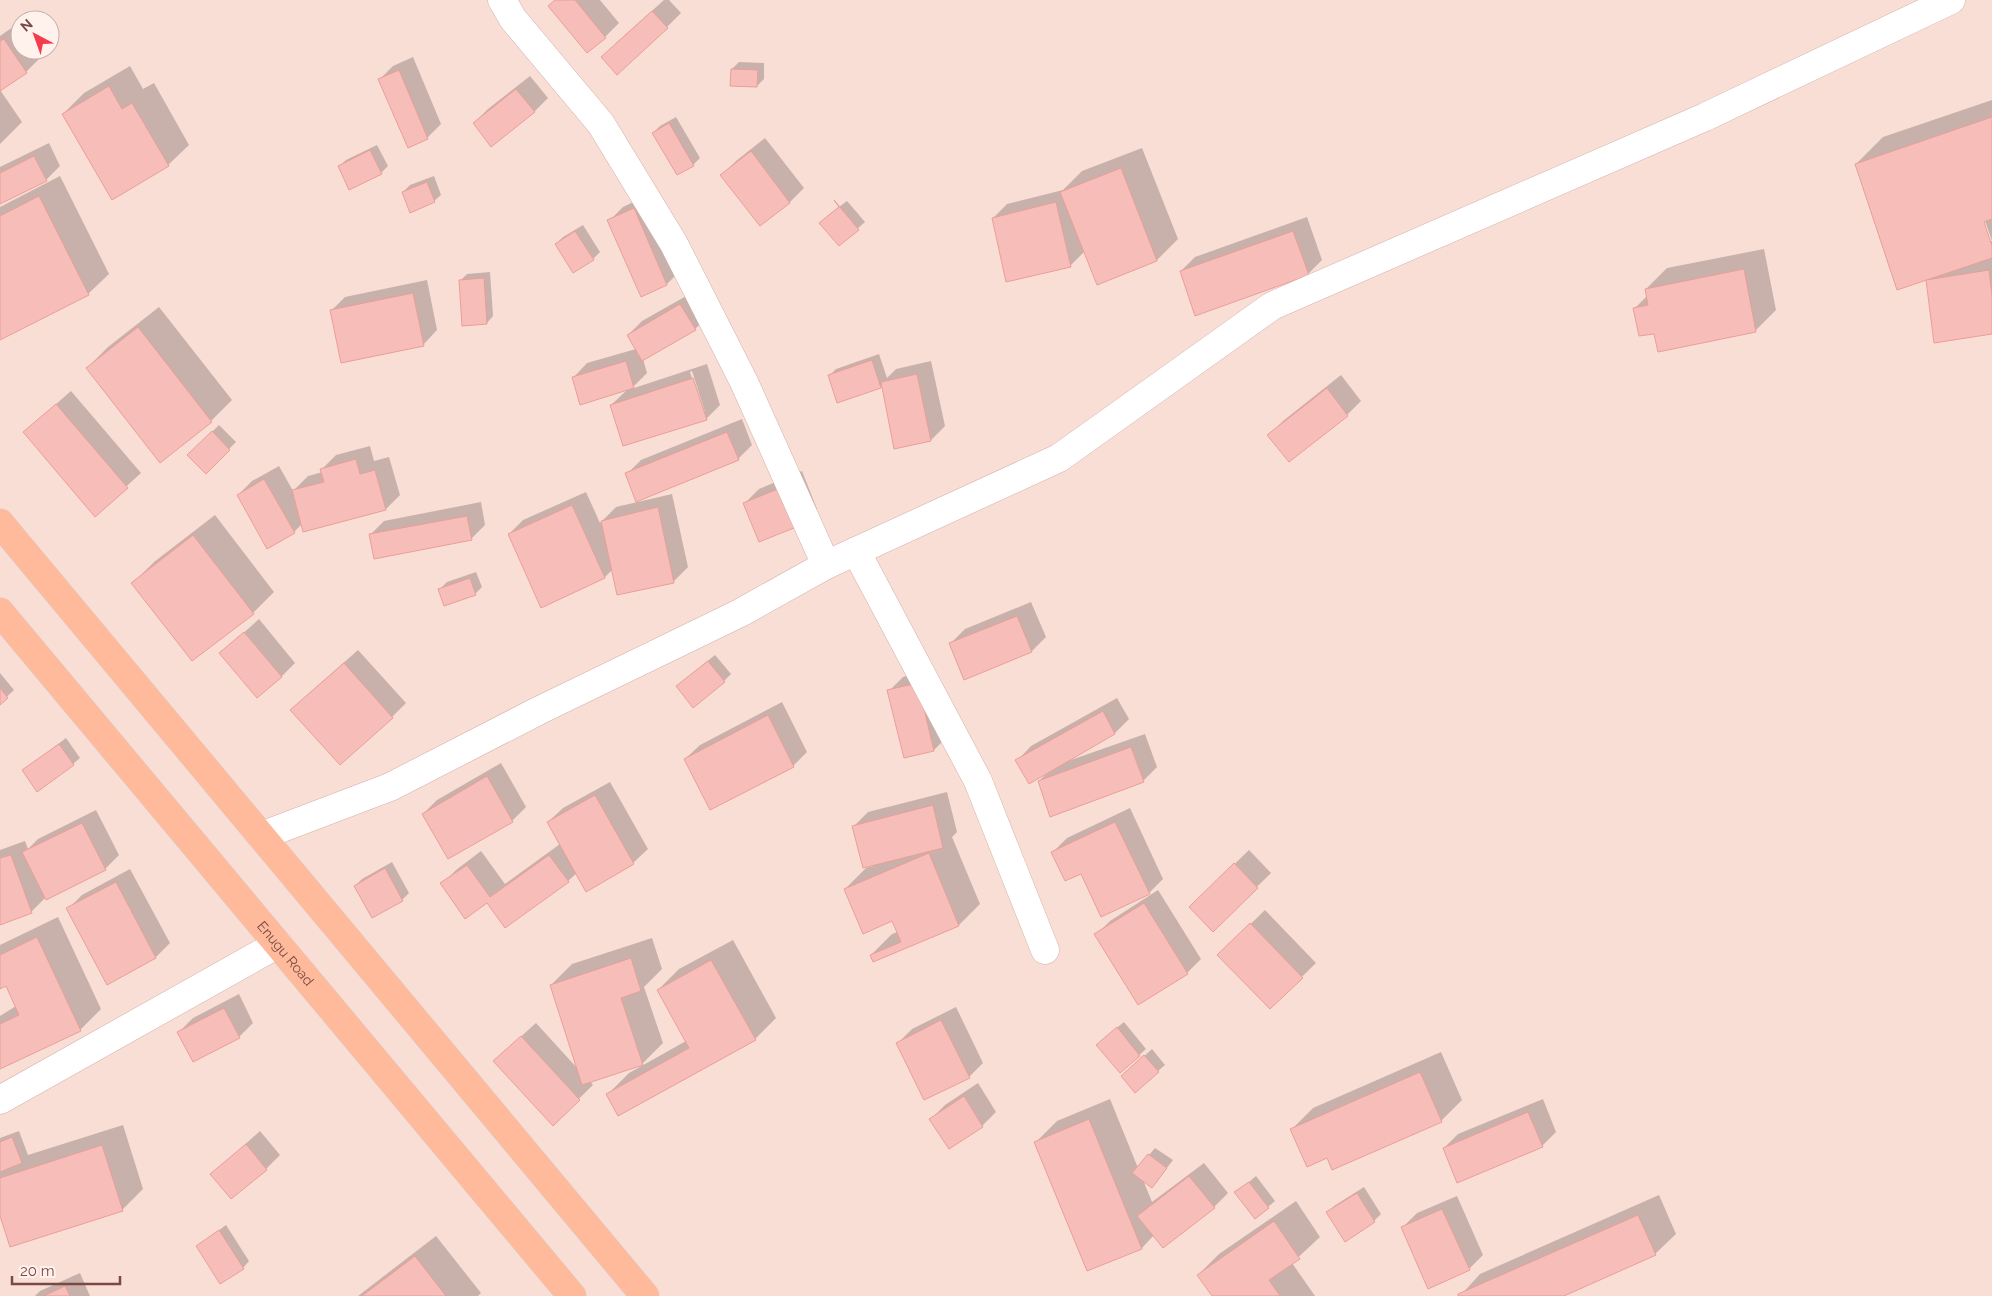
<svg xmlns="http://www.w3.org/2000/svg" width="1992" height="1296" viewBox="0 0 1992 1296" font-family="Raleway,sans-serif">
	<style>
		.residential { fill: #f9ded5; fill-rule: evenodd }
		.shadow { fill: #0003; fill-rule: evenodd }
		.building { fill: #f7beb9; stroke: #ec9d97 }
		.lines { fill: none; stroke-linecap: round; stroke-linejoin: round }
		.street-casing { stroke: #d4b1ab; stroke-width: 29 }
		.primary-casing { stroke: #dacccb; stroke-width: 29 }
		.street { stroke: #fff; stroke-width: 28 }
		.primary { stroke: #ffba9b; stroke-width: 28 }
		.labels { text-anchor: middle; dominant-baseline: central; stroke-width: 4; stroke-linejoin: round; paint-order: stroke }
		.street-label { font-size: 14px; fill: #7a4946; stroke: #fff2ed }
	</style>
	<rect width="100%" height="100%" fill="#ffece4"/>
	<path class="residential" d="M0 0H1992V1296H0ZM20 20H50V50H20Z"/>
	<g class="shadow">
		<path d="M555 0H600L619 23 605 37Z"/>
		<path d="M664 0H669L681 13 667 27 616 43Z"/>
		<path d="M20 22V50L47 51 26 72 0 89V36Z"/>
		<path d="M413 57 441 124 427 138 379 80 393 66Z"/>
		<path d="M739 62 764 63V79L757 86 732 69Z"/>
		<path d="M130 66 143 89 154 83 189 145 168 165 63 114 84 93Z"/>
		<path d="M530 76 548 98 534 112 474 123 488 109Z"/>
		<path d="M0 90 22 122 0 144Z"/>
		<path d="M1992 100V333L1935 342 1927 279 1856 164 1883 137ZM1983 215 1992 241H1989L1981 216Z"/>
		<path d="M676 117 700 158 693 165 653 133 660 126Z"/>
		<path d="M765 138 804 188 790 202 760 225 722 175 736 161Z"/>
		<path d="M49 143 60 166 46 180 0 202V167Z"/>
		<path d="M377 145 388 166 381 173 339 167 346 160Z"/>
		<path d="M1142 148 1178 239 1157 260 1098 283 1085 251 1071 265 1007 280 993 218 1007 204 1063 190 1082 171Z"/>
		<path d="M60 176 109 274 88 294 0 339V207Z"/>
		<path d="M434 176 441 195 434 201 403 192 410 185Z"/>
		<path d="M648 195 681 270 667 284 609 221 623 207Z"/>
		<path d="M847 201 865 222 839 245 827 216Z"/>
		<path d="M1307 217 1322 260 1308 274 1181 271 1195 257Z"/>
		<path d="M583 225 600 252 593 259 556 244 563 237Z"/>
		<path d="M1764 249 1776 310 1755 331 1655 332 1634 309 1647 296 1646 289 1667 268Z"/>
		<path d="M490 272 493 316 487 323 460 281 467 274Z"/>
		<path d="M427 280 437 330 423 345 331 311 345 297Z"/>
		<path d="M695 291 709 315 695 329 643 359 647 373 631 389 707 364 720 405 706 419 611 405 628 389 573 378 587 363 636 349 628 335 642 321ZM692 371 705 412H703L690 372Z"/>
		<path d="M159 307 232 400 211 421 161 461 87 368 108 347Z"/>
		<path d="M879 354 887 378 896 369 931 361 945 426 931 440 883 385 838 401 829 376 836 369Z"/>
		<path d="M1341 375 1361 401 1347 415 1269 435 1283 421Z"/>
		<path d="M71 391 141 473 95 515 24 432Z"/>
		<path d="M742 419 752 445 738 459 627 474 641 460Z"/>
		<path d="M219 425 236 442 206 472 189 455Z"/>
		<path d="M370 446 374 461 389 457 400 495 386 509 302 524 294 532 238 495 252 481 279 466 293 491 308 476 323 472 322 469 336 455Z"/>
		<path d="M802 471 817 509 803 523 745 503 759 489Z"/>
		<path d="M586 492 600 523 616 507 672 494 688 567 674 581 613 569 605 577 542 606 509 534 523 520Z"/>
		<path d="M481 502 485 525 471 539 370 535 384 521Z"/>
		<path d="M215 515 274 592 253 613 133 583 154 562Z"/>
		<path d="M476 572 482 587 475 594 440 589 447 582Z"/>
		<path d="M1031 602 1046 637 1032 651 951 643 965 629Z"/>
		<path d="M259 619 295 663 281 677 221 653Z"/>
		<path d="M358 650 406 703 392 717 306 696Z"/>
		<path d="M715 655 731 674 724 681 684 680Z"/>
		<path d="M932 669 948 736 934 750 905 757 889 691 903 677Z"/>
		<path d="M0 673 14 690 0 703Z"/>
		<path d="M1117 698 1129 719 1115 733 1068 760V761L1145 734 1157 767 1143 781H1039L1048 772 1017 761 1031 746Z"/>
		<path d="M782 702 807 752 793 766 685 759 700 745Z"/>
		<path d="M66 738 80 758 73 764 24 770Z"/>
		<path d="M501 763 526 807 512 821 448 858 423 814 437 800Z"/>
		<path d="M610 782 648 849 633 863 577 873 568 881 487 901 442 884 456 870 481 851 505 884 560 844 548 822 563 808Z"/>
		<path d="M947 792 957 832 952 837 980 904 959 925 874 961 871 955 892 934 898 932 893 920 845 889 866 868 873 866 854 826 868 812Z"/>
		<path d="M1130 808 1163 879 1149 893 1053 852 1067 838Z"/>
		<path d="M96 810 119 855 105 869 46 897 31 912 0 923V850L25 841 28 849 38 839Z"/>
		<path d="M1249 850 1271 873 1213 930 1191 907Z"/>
		<path d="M392 862 409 893 402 900 355 886 362 879Z"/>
		<path d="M130 869 170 943 156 957 68 909 82 895Z"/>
		<path d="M1158 890 1201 959 1187 973 1096 935 1110 921Z"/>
		<path d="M1265 910 1316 963 1270 1008 1219 955Z"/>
		<path d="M58 917 101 1009 80 1030 0 1067V1016L16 1006 6 985 0 988V945Z"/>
		<path d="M652 938 662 969 644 987 663 1043 642 1064 590 1081 593 1085 553 1124 494 1061 536 1023 578 1069 551 985 572 964Z"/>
		<path d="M733 940 776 1018 755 1039 608 1094 629 1073 686 1041 658 990 679 969Z"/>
		<path d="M239 994 253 1023 239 1037 179 1032 193 1018Z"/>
		<path d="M956 1007 983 1063 969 1077 898 1043 912 1029Z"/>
		<path d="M1124 1022 1146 1049 1120 1072 1104 1038Z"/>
		<path d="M1152 1049 1165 1065 1158 1071 1129 1070Z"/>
		<path d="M1441 1052 1462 1100 1441 1121 1327 1157 1292 1129 1313 1108Z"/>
		<path d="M978 1083 996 1112 982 1126 931 1119 945 1105Z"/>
		<path d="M1110 1099 1138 1168 1155 1148 1173 1160 1152 1187 1143 1180 1152 1202 1204 1163 1228 1193 1214 1207 1154 1235 1142 1248 1088 1269 1036 1142 1057 1121Z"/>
		<path d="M1543 1099 1556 1132 1542 1146 1444 1148 1458 1134Z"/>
		<path d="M123 1125 143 1189 122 1210 0 1212V1172L3 1169 0 1171V1138L19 1131 28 1155Z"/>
		<path d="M260 1131 280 1155 266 1169 212 1174Z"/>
		<path d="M1256 1176 1275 1201 1268 1207 1236 1193Z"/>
		<path d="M1364 1187 1381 1214 1374 1221 1328 1213 1334 1206Z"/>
		<path d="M1659 1195 1676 1234 1655 1254 1561 1296H1460L1480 1274Z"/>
		<path d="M1457 1196 1483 1255 1469 1269 1403 1227 1417 1213Z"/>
		<path d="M1296 1201 1320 1237 1292 1263 1315 1296H1213L1198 1275 1219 1254Z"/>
		<path d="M226 1225 249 1261 243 1268 197 1246Z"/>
		<path d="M436 1236 481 1293 478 1296H358Z"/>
		<path d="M80 1273 90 1296H35L40 1291Z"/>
	</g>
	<g class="building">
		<path d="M555 0H575L606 38 587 53 548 6Z"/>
		<path d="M652 11 668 28 617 75 601 57Z"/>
		<path d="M4 39 27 73 0 91V41Z"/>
		<path d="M731 69 758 70 757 87 730 86Z"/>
		<path d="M399 70 428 139 408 148 378 79Z"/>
		<path d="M109 86 122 109 132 103 169 166 112 200 62 114Z"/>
		<path d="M516 89 535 112 491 147 473 123Z"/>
		<path d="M1992 117V219L1984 222 1992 246V258L1897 290 1855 164Z"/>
		<path d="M669 123 694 166 677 175 652 133Z"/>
		<path d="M370 150 382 174 349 190 338 166Z"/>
		<path d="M751 151 790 203 760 226 720 175Z"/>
		<path d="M34 156 47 181 0 204V173Z"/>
		<path d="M1121 168 1157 261 1097 285 1060 192Z"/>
		<path d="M427 182 435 202 410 213 402 192Z"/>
		<path d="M39 196 89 295 0 340V216Z"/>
		<path d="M834 200 859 230 839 246 819 223 839 207Z"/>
		<path d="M1056 202 1071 267 1006 282 992 218Z"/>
		<path d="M634 208 667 285 641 297 607 220Z"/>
		<path d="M575 231 594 260 573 273 555 244Z"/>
		<path d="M1293 231 1309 275 1195 316 1180 271Z"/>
		<path d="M1744 269 1756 332 1658 352 1654 334 1639 336 1633 308 1648 305 1645 289Z"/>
		<path d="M1989 270 1992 296V334L1934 343 1926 280Z"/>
		<path d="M484 278 487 324 462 326 459 280Z"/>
		<path d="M413 293 424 346 341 363 330 310Z"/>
		<path d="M680 304 696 330 642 361 627 335Z"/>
		<path d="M138 327 212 422 160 463 86 368Z"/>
		<path d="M872 360 881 388 837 403 828 375Z"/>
		<path d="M626 361 634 388 580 405 572 377Z"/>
		<path d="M917 374 931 441 894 449 881 382Z"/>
		<path d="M693 378 707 420 623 446 610 405Z"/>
		<path d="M1327 388 1348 416 1289 462 1267 435Z"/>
		<path d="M56 404 128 488 95 517 23 432Z"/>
		<path d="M212 431 230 450 206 474 187 455Z"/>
		<path d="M727 432 739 460 636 502 625 473Z"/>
		<path d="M356 459 360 474 375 470 386 510 303 532 292 490 324 482 320 469Z"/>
		<path d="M264 479 295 533 267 549 237 495Z"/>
		<path d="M788 485 804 524 759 542 743 503Z"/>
		<path d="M572 505 605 578 541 608 508 534Z"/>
		<path d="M658 507 674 583 617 595 601 521Z"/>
		<path d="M467 516 472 540 374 559 369 534Z"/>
		<path d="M193 535 254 614 192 661 131 583Z"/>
		<path d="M470 578 476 595 444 606 438 589Z"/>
		<path d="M1017 616 1032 652 964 680 949 643Z"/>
		<path d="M244 632 282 677 257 698 219 653Z"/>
		<path d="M708 661 725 682 693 708 676 686Z"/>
		<path d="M344 663 393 718 340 765 290 710Z"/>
		<path d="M918 683 934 751 904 758 887 690Z"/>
		<path d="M0 688 8 698 0 705Z"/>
		<path d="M1103 711 1115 734 1029 784 1015 760Z"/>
		<path d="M768 715 794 767 710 810 684 759Z"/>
		<path d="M59 744 74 765 37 792 22 770Z"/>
		<path d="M1131 747 1144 782 1050 817 1038 781Z"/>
		<path d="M487 776 513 822 448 859 422 814Z"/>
		<path d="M595 795 634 864 586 892 547 822Z"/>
		<path d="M933 805 943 848 863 868 852 826Z"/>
		<path d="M1115 822 1150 894 1101 917 1081 874 1065 881 1051 852Z"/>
		<path d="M82 823 106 870 46 900 22 852Z"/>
		<path d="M929 853 959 926 873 962 870 955 901 942 892 921 863 934 844 889Z"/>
		<path d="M11 855 32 913 0 925V858Z"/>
		<path d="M549 855 569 882 505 928 487 903 465 919 440 883 467 865 490 897Z"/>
		<path d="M1234 863 1258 888 1213 932 1189 907Z"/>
		<path d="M385 868 403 901 372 918 354 886Z"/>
		<path d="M116 882 156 958 107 985 66 908Z"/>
		<path d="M1144 903 1188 974 1138 1005 1094 934Z"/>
		<path d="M1250 923 1303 978 1270 1009 1217 955Z"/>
		<path d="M37 937 81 1031 0 1069V1024L19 1015 6 986 0 989V955Z"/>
		<path d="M631 958 641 991 621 998 643 1065 582 1085 550 985Z"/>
		<path d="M711 960 756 1040 618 1116 606 1094 689 1048 657 990Z"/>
		<path d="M224 1008 240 1038 193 1062 177 1032Z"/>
		<path d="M941 1020 970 1078 924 1100 896 1043Z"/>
		<path d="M1117 1027 1140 1056 1120 1073 1096 1045Z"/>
		<path d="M521 1036 580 1100 553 1126 493 1061Z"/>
		<path d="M1144 1055 1159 1072 1135 1093 1121 1076Z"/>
		<path d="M1420 1072 1442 1122 1332 1170 1327 1158 1307 1167 1290 1129Z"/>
		<path d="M964 1096 983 1127 949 1149 929 1119Z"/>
		<path d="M1528 1112 1543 1147 1457 1183 1443 1148Z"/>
		<path d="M1089 1119 1142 1249 1087 1271 1034 1142Z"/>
		<path d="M12 1137 22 1163 0 1172V1142Z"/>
		<path d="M246 1144 267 1170 231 1199 210 1174Z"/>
		<path d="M102 1145 123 1211 10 1247 0 1216V1178Z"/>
		<path d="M1148 1154 1167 1168 1152 1188 1132 1173Z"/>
		<path d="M1189 1176 1215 1208 1163 1248 1137 1216Z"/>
		<path d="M1249 1182 1269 1208 1255 1219 1234 1192Z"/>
		<path d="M1357 1193 1375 1222 1345 1242 1326 1212Z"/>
		<path d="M1442 1209 1470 1270 1428 1289 1401 1227Z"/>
		<path d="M1638 1215 1656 1255 1564 1296H1458V1294Z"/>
		<path d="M1274 1221 1300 1259 1269 1280 1280 1296H1212L1197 1275Z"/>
		<path d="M219 1230 244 1269 220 1284 196 1246Z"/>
		<path d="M415 1256 446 1296H362Z"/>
		<path d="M65 1286 70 1296H44Z"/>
	</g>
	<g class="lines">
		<defs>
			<g id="street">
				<path d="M502 0 513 19 601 124 674 244 744 382 826 565"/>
				<path d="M856 551 978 781 1045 950"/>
				<path d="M261 836 390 787 538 711 740 613 826 565 1059 458 1272 306 1705 117 1951 0"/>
				<path d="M0 1100 278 944"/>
			</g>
			<g id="primary">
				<path d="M0 523 645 1296"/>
				<path id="s1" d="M0 612 572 1296"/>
			</g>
		</defs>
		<use href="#street" class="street-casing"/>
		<use href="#primary" class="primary-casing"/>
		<use href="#street" class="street"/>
		<use href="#primary" class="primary"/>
	</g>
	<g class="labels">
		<g class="street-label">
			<text stroke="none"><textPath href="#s1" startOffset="445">Enugu Road</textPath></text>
		</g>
	</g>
	<g transform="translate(35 35) rotate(319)"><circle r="24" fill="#fff2ed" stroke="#caaeaa"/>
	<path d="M0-4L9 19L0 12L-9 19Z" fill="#f53c4d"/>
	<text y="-8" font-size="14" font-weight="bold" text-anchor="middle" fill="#7a4946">N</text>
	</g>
	<path d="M12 1276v8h108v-8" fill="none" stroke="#7a4946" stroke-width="2.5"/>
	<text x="20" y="1276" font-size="15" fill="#7a4946" stroke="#fff2ed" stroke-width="4" paint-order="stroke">20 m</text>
</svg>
